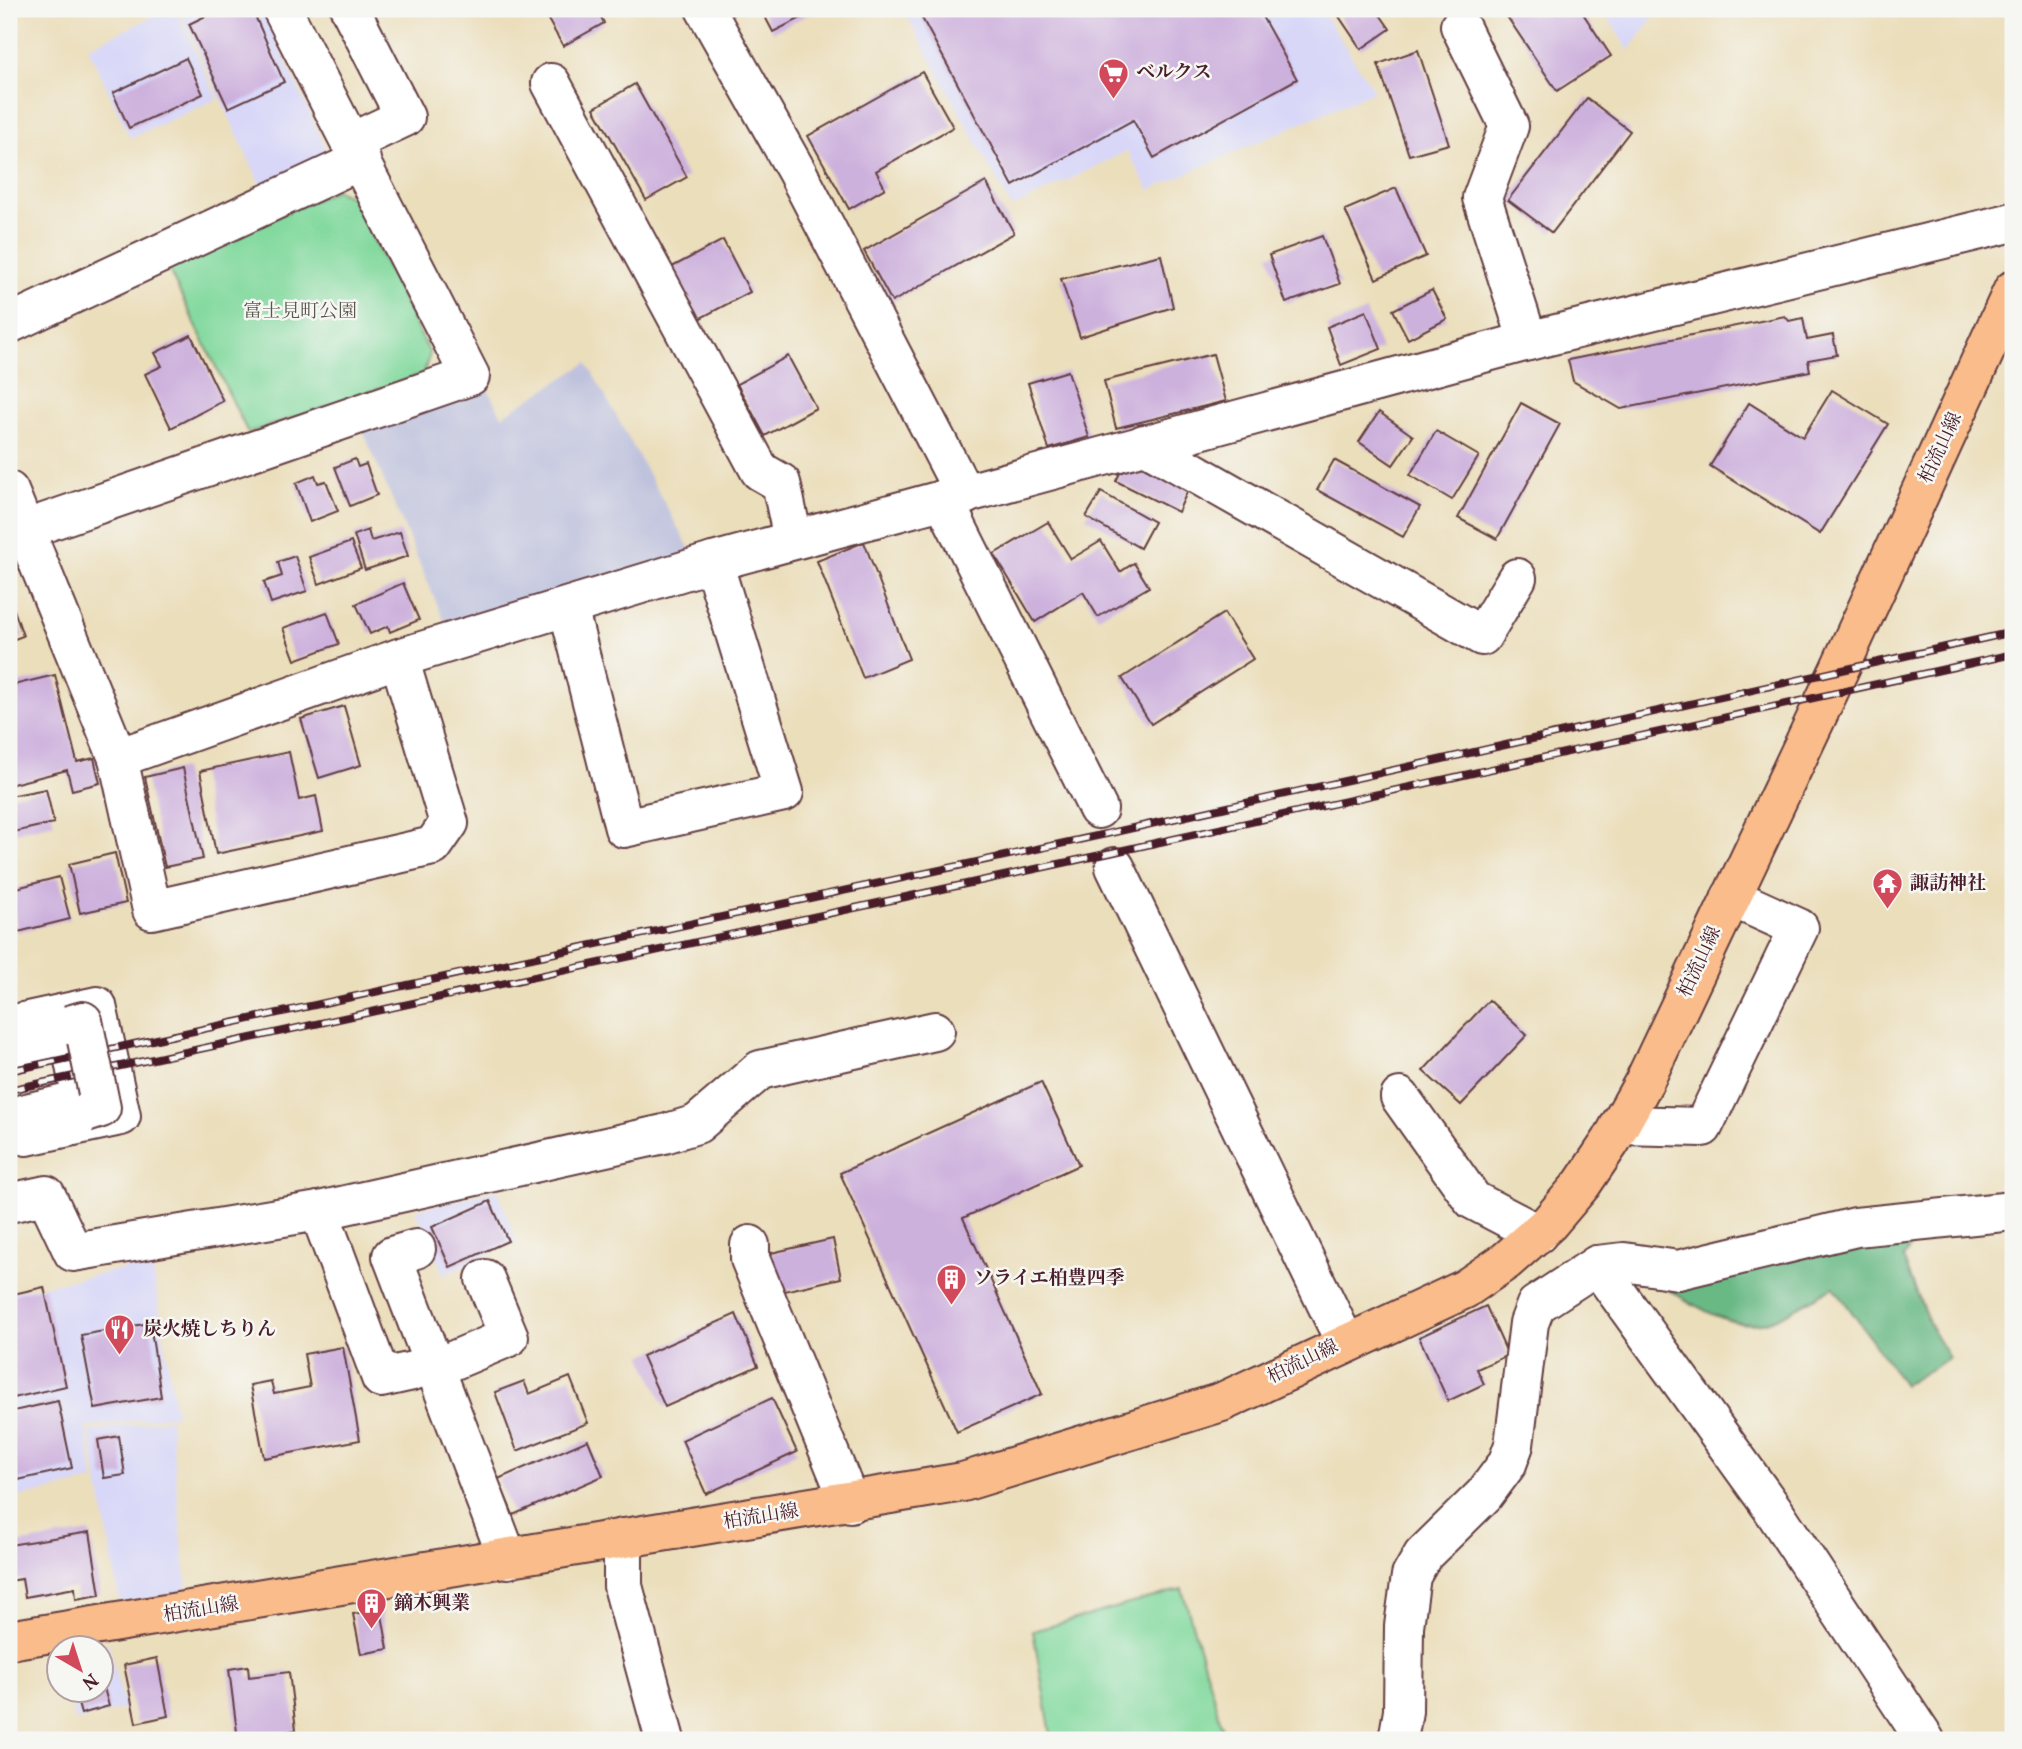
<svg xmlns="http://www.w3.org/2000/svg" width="2022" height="1749" viewBox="0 0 2022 1749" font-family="Vollkorn,'Noto Serif JP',serif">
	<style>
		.built { fill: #d8d7f8 }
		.industrial { fill: #bfc2dd }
		.green { fill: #82d99e; stroke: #667c64; stroke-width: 2 }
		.forest { fill: #69b985; stroke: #5a6c58; stroke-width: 2 }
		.building { fill: #cdb1dd }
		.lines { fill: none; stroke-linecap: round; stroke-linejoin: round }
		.minor-casing { stroke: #623c41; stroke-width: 42 }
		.major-casing { stroke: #623c41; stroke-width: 42 }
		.minor { stroke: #fff; stroke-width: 38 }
		.major { stroke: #f9bc8a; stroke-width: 38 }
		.rail-casing { stroke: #4a1f2b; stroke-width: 8 }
		.rail { stroke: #f6f6f2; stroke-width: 5; stroke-dasharray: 16; stroke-linecap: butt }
		.minor-bridge-casing { stroke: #623c41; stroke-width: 42; stroke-linecap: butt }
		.minor-bridge { stroke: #fff; stroke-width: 38 }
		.labels { text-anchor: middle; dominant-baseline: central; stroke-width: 5; stroke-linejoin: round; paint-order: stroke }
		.poi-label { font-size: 19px; font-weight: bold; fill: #4a1f2b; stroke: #f6f6f2; text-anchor: start }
		.park-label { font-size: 19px; fill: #5b574e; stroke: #f6f6f2 }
		.street-label { font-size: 19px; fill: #4a1f2b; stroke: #f6f6f2 }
	</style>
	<rect width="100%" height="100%" fill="#f6f6f2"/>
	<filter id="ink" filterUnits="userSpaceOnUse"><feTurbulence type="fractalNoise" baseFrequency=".0143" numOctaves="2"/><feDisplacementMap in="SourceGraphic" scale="14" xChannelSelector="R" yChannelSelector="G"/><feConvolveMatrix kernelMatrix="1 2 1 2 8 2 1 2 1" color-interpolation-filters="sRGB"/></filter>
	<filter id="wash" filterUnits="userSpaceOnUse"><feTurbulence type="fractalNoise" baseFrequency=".00686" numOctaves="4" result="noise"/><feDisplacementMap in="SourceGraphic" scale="28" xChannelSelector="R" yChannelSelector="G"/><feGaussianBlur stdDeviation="1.57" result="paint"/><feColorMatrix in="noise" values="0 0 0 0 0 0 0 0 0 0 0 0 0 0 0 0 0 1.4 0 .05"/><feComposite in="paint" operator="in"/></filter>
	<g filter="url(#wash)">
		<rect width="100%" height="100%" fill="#ebdebb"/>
		<g class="built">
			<path d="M170 9H176L217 99 130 138 88 47Z"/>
			<path d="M179 9H262L325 147 322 158 261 186Z"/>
			<path d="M903 9H1321L1374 91 1149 190 1127 151 1012 208Z"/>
			<path d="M1602 9H1659L1629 51Z"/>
			<path d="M497 1190 517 1241 444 1275 415 1210Z"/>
			<path d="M152 1263 176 1415 86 1427 94 1481 9 1499V1293Z"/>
			<path d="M170 1419 187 1592 120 1603 89 1431Z"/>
			<path d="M108 1644 125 1708 76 1721 66 1690H102V1648L94 1647Z"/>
		</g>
		<path class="industrial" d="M587 363 692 553 448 630 360 424 483 380 502 416Z"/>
		<g class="green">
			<path d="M336 190 352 197 430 354 423 374 248 433 167 266Z"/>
			<path d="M1182 1589 1226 1740H1052L1033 1631Z"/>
		</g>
		<path class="forest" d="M1920 1233 1903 1258 1932 1330 1949 1358 1904 1385 1834 1287C1814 1297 1782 1319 1761 1323 1727 1329 1691 1302 1662 1286Z"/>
		<g id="blocks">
			<g class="building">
				<path d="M220 9H252L284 82 228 108 189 24Z"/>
				<path d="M542 9H597L604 23 563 46Z"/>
				<path d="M761 9H819L773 32Z"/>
				<path d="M917 9H1267L1260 13 1297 79 1154 158 1133 120 1013 186Z"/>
				<path d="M1334 9H1376L1390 29 1361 49Z"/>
				<path d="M1502 9H1580L1611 56 1557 91Z"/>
				<path d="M1418 50 1449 144 1409 155 1378 64Z"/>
				<path d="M186 58 203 94 129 128 113 93Z"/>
				<path d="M922 72 953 127 876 171 885 188 849 209 808 136Z"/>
				<path d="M635 84 687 177 646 200 594 108Z"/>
				<path d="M1587 98 1630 131 1552 233 1508 200Z"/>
				<path d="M986 182 1014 233 892 302 864 251Z"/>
				<path d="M1396 188 1426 256 1376 279 1345 210Z"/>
				<path d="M1322 236 1340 284 1286 303 1269 255Z"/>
				<path d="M723 240 750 292 699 319 672 267Z"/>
				<path d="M1161 255 1173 307 1080 337 1061 279Z"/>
				<path d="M1432 290 1447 319 1408 339 1393 310Z"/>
				<path d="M1366 311 1381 349 1341 365 1327 327Z"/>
				<path d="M1785 316 1789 321 1803 318 1807 340 1833 335 1837 355 1808 360 1810 371 1621 409 1573 381 1568 360Z"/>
				<path d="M191 335 223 401 171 428 145 374 162 366 155 353Z"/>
				<path d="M1213 354 1226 401 1116 428 1104 381Z"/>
				<path d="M788 356 816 408 765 436 737 384Z"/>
				<path d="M1068 371 1089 437 1049 449 1028 383Z"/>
				<path d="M1832 390 1888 424 1820 534 1710 466 1749 403 1803 437Z"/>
				<path d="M1521 403 1560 424 1497 539 1458 518Z"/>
				<path d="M1379 412 1413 436 1393 465 1359 442Z"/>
				<path d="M1436 431 1479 456 1452 500 1410 475Z"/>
				<path d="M355 459 358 467 366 464 377 495 350 506 335 467Z"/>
				<path d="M1334 460 1420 507 1403 537 1317 490Z"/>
				<path d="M1140 465 1188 490 1178 512 1116 481 1120 473Z"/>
				<path d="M315 475 318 483 326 481 338 511 310 522 296 483Z"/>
				<path d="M1101 492 1154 522 1140 548 1086 517Z"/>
				<path d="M1048 522 1071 559 1101 541 1120 572 1134 563 1149 587 1098 617 1083 592 1035 622 994 554Z"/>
				<path d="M368 530 371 541 400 532 408 556 365 570 354 535Z"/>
				<path d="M351 542 361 568 319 584 309 557Z"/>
				<path d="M864 542 909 659 863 678 817 561Z"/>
				<path d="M295 556 307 591 271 603 264 582 282 576 278 562Z"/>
				<path d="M403 583 419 620 390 632 388 626 370 634 356 604Z"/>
				<path d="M9 595 23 636 9 641Z"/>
				<path d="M327 612 339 644 295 660 283 628Z"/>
				<path d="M1224 613 1253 659 1151 724 1122 678Z"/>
				<path d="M55 675 77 762 94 758 100 783 72 790 67 770 9 785V686Z"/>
				<path d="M344 706 361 765 319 778 301 719Z"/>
				<path d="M289 752 299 800 316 796 323 831 216 854 200 771Z"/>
				<path d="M183 768 203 859 165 867 145 777Z"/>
				<path d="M46 789 54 823 9 833V796Z"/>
				<path d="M115 853 126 903 80 913 69 864Z"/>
				<path d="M59 877 70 919 18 932 9 890Z"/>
				<path d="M1489 1000 1527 1035 1461 1105 1423 1071Z"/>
				<path d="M1041 1082 1079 1165 963 1218 1042 1394 957 1432 840 1173Z"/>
				<path d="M490 1201 508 1241 450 1267 432 1227Z"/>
				<path d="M833 1239 841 1278 780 1292 771 1253Z"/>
				<path d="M44 1287 66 1386 9 1399V1295Z"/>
				<path d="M1486 1306 1508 1355 1477 1369 1484 1384 1448 1401 1419 1337Z"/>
				<path d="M736 1314 758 1366 665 1407 642 1356Z"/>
				<path d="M150 1323 161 1397 95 1409 81 1335Z"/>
				<path d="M343 1347 360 1440 264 1458 250 1385 271 1381 274 1394 310 1387 304 1354Z"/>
				<path d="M570 1377 588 1423 517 1451 495 1392 524 1381 529 1394Z"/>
				<path d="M772 1398 797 1452 706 1494 682 1440Z"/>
				<path d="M58 1401 72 1468 9 1482V1412Z"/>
				<path d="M119 1436 125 1475 104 1478 98 1440Z"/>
				<path d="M588 1440 603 1476 513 1515 498 1479Z"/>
				<path d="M90 1532 100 1595 76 1599 75 1588 25 1597 22 1579 9 1581V1545Z"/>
				<path d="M381 1609 388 1649 361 1654 353 1614Z"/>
				<path d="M157 1658 168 1716 136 1723 124 1665Z"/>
				<path d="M248 1666 249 1677 289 1672 296 1730 255 1736 256 1740H238L229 1669Z"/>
				<path d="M102 1681 109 1706 81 1714 74 1690H102Z"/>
			</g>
		</g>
	</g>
	<g filter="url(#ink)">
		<use href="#blocks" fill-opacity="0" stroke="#623c41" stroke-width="2"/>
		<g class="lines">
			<defs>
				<g id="minor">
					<path d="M350 9 405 117 352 142"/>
					<path d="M705 9 797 172 965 495"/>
					<path d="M1460 26 1509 126 1482 198 1528 341"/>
					<path d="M551 83 760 471 781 483 793 539"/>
					<path d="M9 324 361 160"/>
					<path d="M1144 444 1482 636 1517 578"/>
					<path d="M9 491 118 758 399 658 713 562 1528 341 2013 222"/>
					<path d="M943 499 1098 809"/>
					<path d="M9 535 470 376 282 9"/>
					<path d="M568 607 624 828 784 792 713 562"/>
					<path d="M118 758 152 910 433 846 449 823 399 658"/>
					<path d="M1115 867 1345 1342"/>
					<path d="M9 1025 97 1006 121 1116 27 1136 22 1114 82 1100 69 1036 9 1049"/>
					<path d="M1400 1097 1473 1200 1538 1234"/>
					<path d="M1620 1125 1703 1127 1799 928 1731 897"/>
					<path d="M9 1203 46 1195 73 1252 319 1211 664 1134 697 1124 760 1070 935 1031"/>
					<path d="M319 1211 381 1378 413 1371"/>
					<path d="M750 1245V1259L850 1503"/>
					<path d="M416 1249 392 1256 508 1559"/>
					<path d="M1597 1265 1772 1508 1925 1740"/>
					<path d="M433 1369 509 1337 485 1279"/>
					<path d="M623 1538V1586L665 1740"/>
					<path d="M1398 1740 1403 1711 1404 1626 1411 1576 1423 1555 1484 1495 1507 1464 1514 1445 1529 1323 1536 1305 1597 1265 1624 1262 1678 1270 1856 1227 2013 1211"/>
				</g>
				<path id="major" d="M9 1640 963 1482 1222 1402 1465 1289 1506 1261 1549 1223 1582 1184 1611 1141 1644 1082 1839 670 2013 290"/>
			</defs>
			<use href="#minor" class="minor-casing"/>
			<use href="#major" class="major-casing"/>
			<use href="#minor" class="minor"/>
			<use href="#major" class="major"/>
			<defs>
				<g id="rail">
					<path d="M9 1071 1106 834 2013 632"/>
					<path d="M9 1090 1110 853 2013 654"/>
				</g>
			</defs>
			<use href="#rail" class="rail-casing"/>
			<use href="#rail" class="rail"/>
			<defs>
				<path id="minor-bridge" d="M69 1025 83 1021 101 1108 86 1113"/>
			</defs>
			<use href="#minor-bridge" class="minor-bridge-casing"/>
			<use href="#minor-bridge" class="minor-bridge"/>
		</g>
	</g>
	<defs>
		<symbol id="supermarket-pin" viewBox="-11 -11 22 30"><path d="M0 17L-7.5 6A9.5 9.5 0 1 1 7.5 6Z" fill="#d1495b" stroke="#f6f6f2"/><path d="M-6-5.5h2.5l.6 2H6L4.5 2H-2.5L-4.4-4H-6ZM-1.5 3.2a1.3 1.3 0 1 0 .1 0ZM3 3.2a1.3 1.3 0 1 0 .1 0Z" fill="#fff"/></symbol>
		<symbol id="temple-pin" viewBox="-11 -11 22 30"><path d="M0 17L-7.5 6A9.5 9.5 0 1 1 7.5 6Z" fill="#d1495b" stroke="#f6f6f2"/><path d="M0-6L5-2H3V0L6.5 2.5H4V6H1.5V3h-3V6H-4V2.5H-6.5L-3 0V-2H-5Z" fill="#fff"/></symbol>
		<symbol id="building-pin" viewBox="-11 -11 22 30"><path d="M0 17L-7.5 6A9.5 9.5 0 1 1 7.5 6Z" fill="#d1495b" stroke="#f6f6f2"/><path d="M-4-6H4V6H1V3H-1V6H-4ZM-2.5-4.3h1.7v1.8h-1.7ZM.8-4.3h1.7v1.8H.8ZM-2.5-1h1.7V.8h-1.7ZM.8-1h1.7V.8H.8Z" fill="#fff"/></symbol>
		<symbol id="restaurant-pin" viewBox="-11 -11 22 30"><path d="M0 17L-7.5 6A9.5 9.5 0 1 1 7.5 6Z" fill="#d1495b" stroke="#f6f6f2"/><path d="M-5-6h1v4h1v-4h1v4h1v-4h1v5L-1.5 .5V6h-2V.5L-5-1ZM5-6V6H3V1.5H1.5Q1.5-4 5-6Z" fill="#fff"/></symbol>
	</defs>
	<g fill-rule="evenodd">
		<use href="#supermarket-pin" x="1096" y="56" width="35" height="47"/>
		<use href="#temple-pin" x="1870" y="866" width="35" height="47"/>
		<use href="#building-pin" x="934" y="1262" width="35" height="47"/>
		<use href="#restaurant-pin" x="102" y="1312" width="35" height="47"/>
		<use href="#building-pin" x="354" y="1586" width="35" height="47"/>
	</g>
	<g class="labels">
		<g class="poi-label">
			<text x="1136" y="73">ベルクス</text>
			<text x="1910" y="884">諏訪神社</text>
			<text x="974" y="1279">ソライエ柏豊四季</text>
			<text x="143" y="1330">炭火焼しちりん</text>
			<text x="394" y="1604">鏑木興業</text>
		</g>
		<g class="park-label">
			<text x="300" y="312">富士見町公園</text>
		</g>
		<g class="street-label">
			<text transform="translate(1941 448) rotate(-65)">柏流山線</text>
			<text transform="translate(1700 962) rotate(-65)">柏流山線</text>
			<text transform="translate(1303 1362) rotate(-26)">柏流山線</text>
			<text transform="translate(761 1517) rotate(-9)">柏流山線</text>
			<text transform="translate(201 1610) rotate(-9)">柏流山線</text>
		</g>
	</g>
	<rect width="2022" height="1749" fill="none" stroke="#f6f6f2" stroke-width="35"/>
	<g transform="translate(80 1669) rotate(141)"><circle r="33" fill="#f6f6f2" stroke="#b1a0a2" stroke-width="2"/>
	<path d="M0-5L12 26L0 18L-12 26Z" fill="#d1495b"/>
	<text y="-10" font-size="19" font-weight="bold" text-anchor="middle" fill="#4a1f2b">N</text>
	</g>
</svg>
